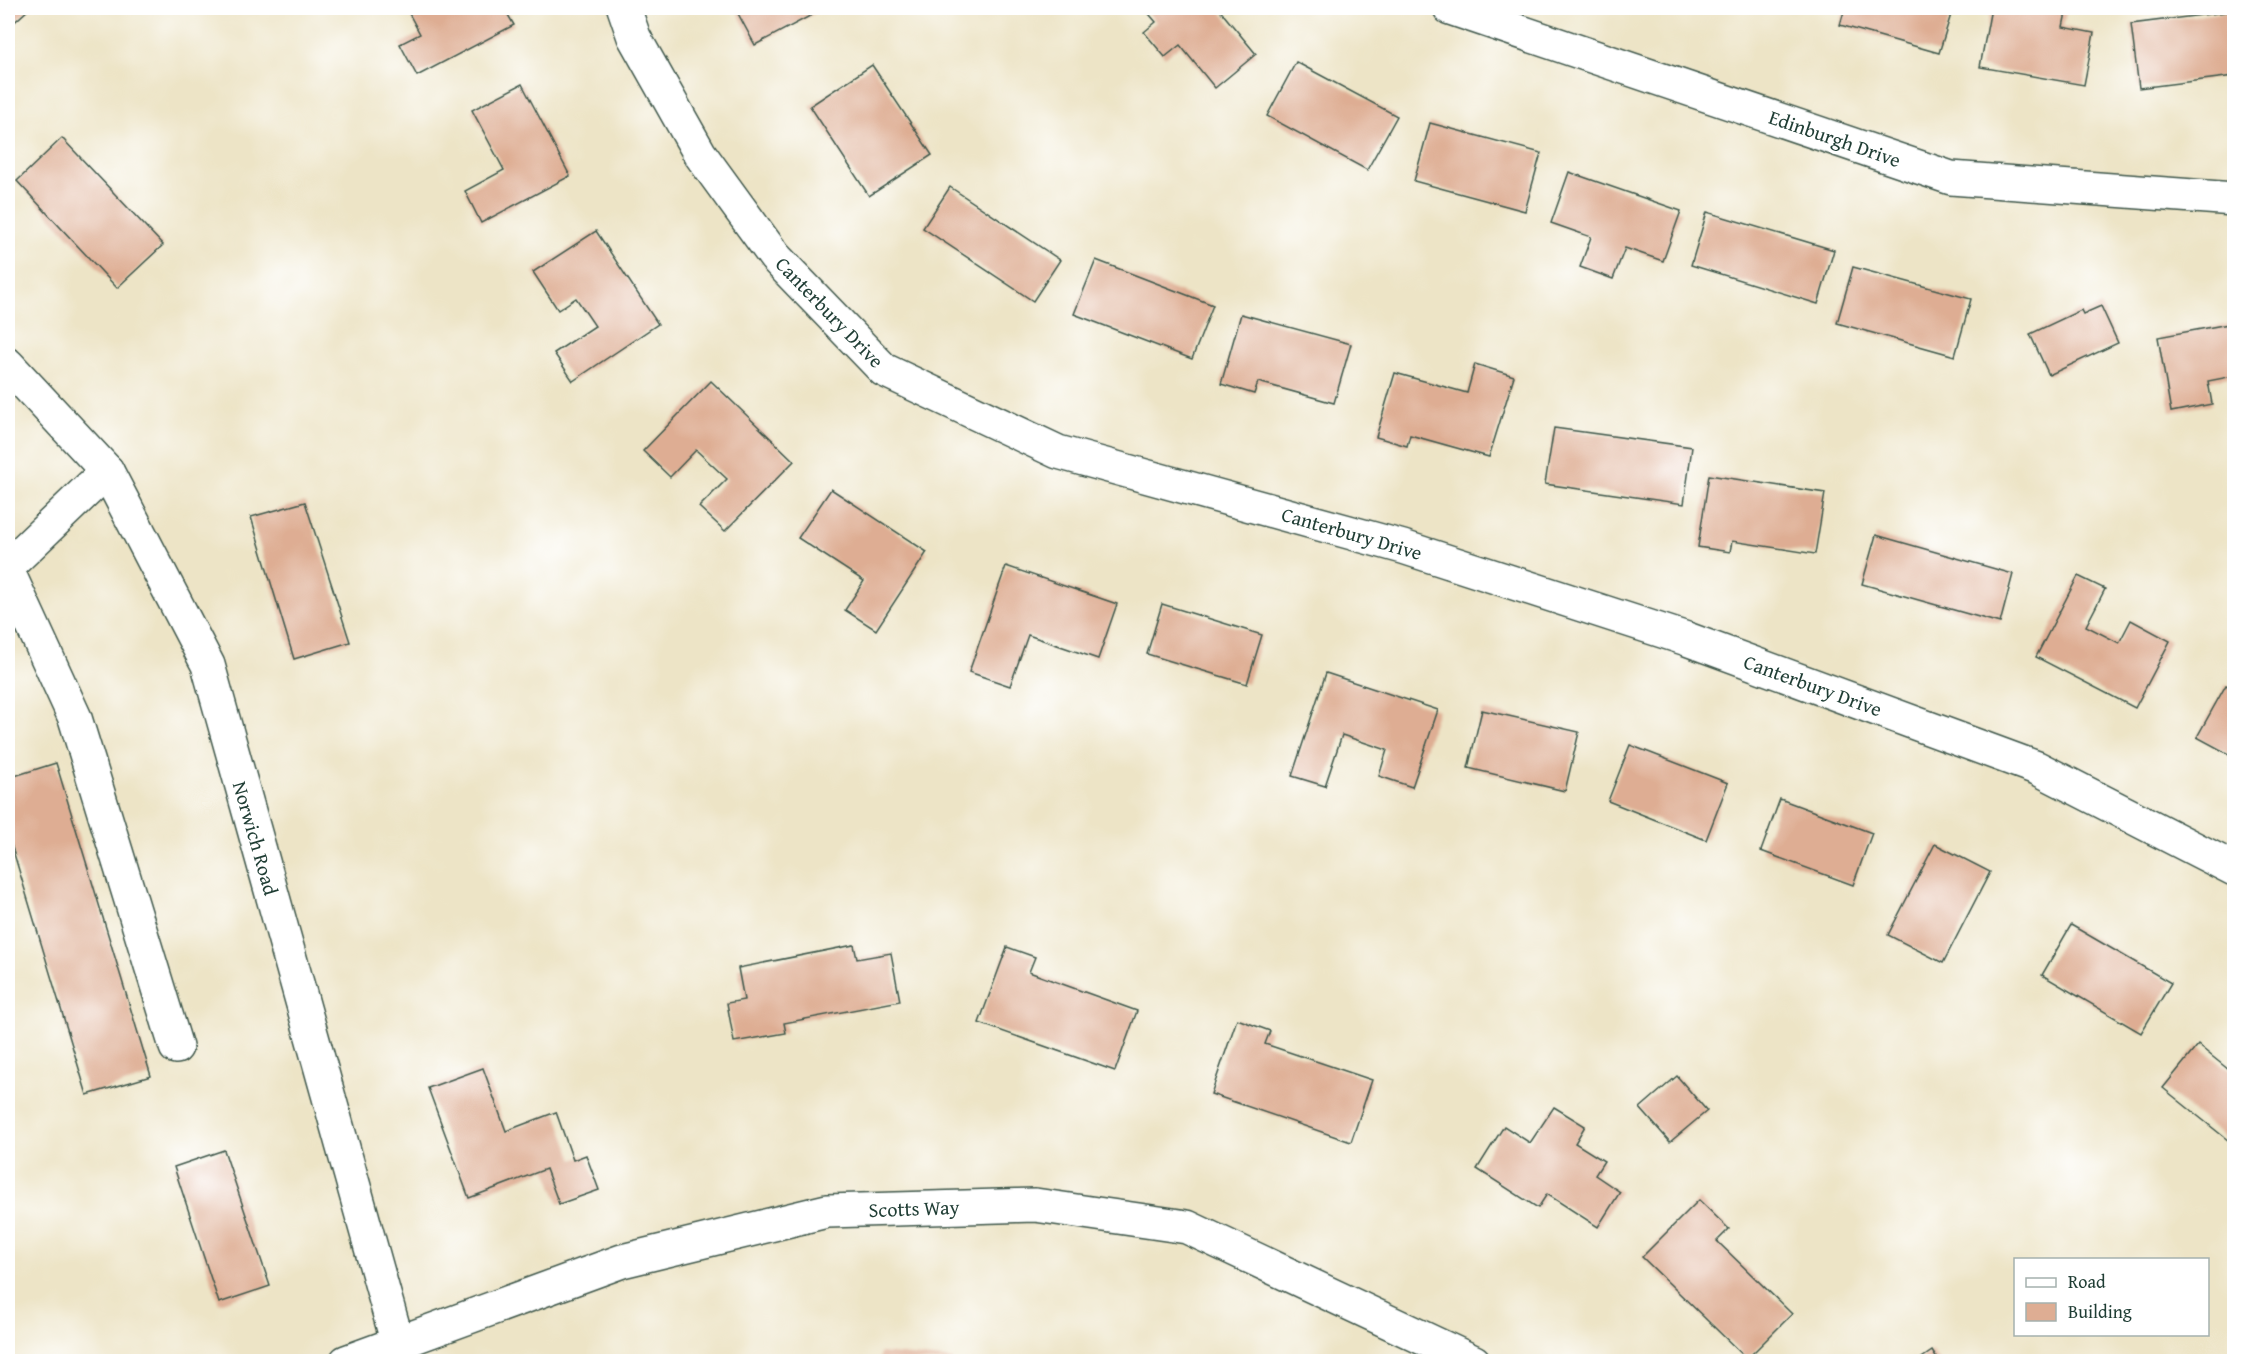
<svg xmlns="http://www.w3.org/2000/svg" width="2242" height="1369" viewBox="0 0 2242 1369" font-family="'Gentium Book Plus',serif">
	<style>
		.building { fill: #dead93 }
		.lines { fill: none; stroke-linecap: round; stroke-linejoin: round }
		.minor-casing { stroke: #3e564a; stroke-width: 36 }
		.minor { stroke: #fff; stroke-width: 33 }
		.labels { text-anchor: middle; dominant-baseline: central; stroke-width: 6; stroke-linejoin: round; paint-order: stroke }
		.street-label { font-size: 20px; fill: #1f3d34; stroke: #fff }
	</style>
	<rect width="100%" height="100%" fill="#fff"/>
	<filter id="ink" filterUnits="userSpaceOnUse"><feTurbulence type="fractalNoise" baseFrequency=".0167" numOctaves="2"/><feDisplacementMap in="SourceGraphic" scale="12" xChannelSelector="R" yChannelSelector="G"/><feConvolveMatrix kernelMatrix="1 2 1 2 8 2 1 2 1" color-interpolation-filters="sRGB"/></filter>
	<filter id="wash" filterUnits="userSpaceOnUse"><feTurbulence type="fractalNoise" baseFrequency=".008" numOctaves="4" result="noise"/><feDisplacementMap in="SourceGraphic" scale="24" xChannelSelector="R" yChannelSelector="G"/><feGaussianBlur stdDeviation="1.35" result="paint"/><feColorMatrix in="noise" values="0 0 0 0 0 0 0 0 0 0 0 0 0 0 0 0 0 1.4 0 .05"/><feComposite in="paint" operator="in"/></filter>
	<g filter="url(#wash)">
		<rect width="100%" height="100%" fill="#ede4c6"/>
		<g id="blocks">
			<g class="building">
				<path d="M8 8H30L8 28Z"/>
				<path d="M406 8H504L514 25 417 76 400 44 420 34Z"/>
				<path d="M735 8H825L755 45Z"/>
				<path d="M1144 8H1218L1256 54 1215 88 1180 45 1165 57 1144 32 1156 22Z"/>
				<path d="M1845 8H1953L1939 53 1840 25Z"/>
				<path d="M1991 8H2067L2063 27 2094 33 2084 85 1980 67Z"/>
				<path d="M2234 11V76L2139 88 2131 24Z"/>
				<path d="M1296 62 1397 116 1367 170 1267 116Z"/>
				<path d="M872 65 932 155 869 196 810 106Z"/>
				<path d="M522 84 570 176 481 223 465 191 504 170 472 110Z"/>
				<path d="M1430 123 1541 153 1525 211 1414 181Z"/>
				<path d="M62 138 163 245 117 288 17 181Z"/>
				<path d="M1569 172 1681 211 1663 261 1625 248 1613 279 1580 267 1591 237 1551 223Z"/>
				<path d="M950 187 1060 260 1033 301 923 228Z"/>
				<path d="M1707 212 1834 250 1818 304 1691 265Z"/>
				<path d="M596 231 658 324 573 381 554 353 595 326 576 298 558 310 533 272Z"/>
				<path d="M1096 260 1213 305 1192 359 1074 314Z"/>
				<path d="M1853 267 1971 299 1955 356 1837 323Z"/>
				<path d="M2101 306 2118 343 2049 375 2030 334 2081 310 2083 314Z"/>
				<path d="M1241 314 1351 344 1334 403 1258 382 1254 394 1221 384Z"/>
				<path d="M2234 323V376L2208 381 2212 404 2171 412 2158 337Z"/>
				<path d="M1475 364 1514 376 1489 457 1410 435 1407 446 1376 437 1395 373 1467 393Z"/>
				<path d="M711 381 794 461 725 531 699 507 727 479 696 450 670 477 643 451Z"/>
				<path d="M1554 428 1692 447 1684 504 1545 484Z"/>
				<path d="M1709 475 1825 493 1815 554 1732 541 1730 552 1698 547Z"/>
				<path d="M831 489 927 552 876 630 845 610 864 581 798 538Z"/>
				<path d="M305 502 350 642 294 659 251 517Z"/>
				<path d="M1876 535 2013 574 2000 623 1862 584Z"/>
				<path d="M1006 566 1117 604 1098 659 1028 635 1010 686 969 672Z"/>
				<path d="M2078 576 2105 589 2086 626 2119 643 2131 620 2170 641 2135 708 2036 657Z"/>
				<path d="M1162 604 1262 635 1247 684 1147 654Z"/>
				<path d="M1326 673 1438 710 1412 787 1379 776 1387 750 1342 735 1325 786 1292 776Z"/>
				<path d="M2226 685 2234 689V757L2197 737Z"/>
				<path d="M1482 710 1579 732 1565 791 1468 768Z"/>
				<path d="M1630 745 1728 783 1706 840 1608 801Z"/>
				<path d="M56 763 151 1076 87 1095 8 834V778Z"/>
				<path d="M1780 799 1872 833 1853 885 1761 851Z"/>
				<path d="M1935 844 1990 872 1943 963 1888 935Z"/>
				<path d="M2071 925 2171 983 2141 1033 2042 975Z"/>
				<path d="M854 945 857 959 891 953 900 1001 784 1023 786 1033 734 1042 727 1003 744 1000 738 968Z"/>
				<path d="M1007 947 1035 957 1029 972 1137 1011 1115 1071 979 1023Z"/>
				<path d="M1237 1019 1270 1031 1265 1044 1372 1080 1351 1142 1211 1094Z"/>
				<path d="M2198 1045 2234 1074V1145L2163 1088Z"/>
				<path d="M483 1068 506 1131 556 1112 573 1160 586 1155 599 1190 559 1204 546 1169 469 1198 428 1088Z"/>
				<path d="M1677 1076 1707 1111 1670 1142 1640 1108Z"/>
				<path d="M1554 1107 1585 1126 1575 1143 1604 1161 1595 1175 1620 1192 1598 1227 1547 1194 1538 1208 1477 1169 1504 1126 1530 1143Z"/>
				<path d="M224 1150 270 1286 219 1303 174 1167Z"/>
				<path d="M1699 1200 1729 1229 1717 1241 1792 1314 1747 1359 1642 1257Z"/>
				<path d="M1932 1351 1939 1362H1916Z"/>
				<path d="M880 1353 953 1360V1362H879Z"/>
			</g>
		</g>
	</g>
	<g filter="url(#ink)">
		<use href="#blocks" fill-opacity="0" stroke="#3e564a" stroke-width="1.5"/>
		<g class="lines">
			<defs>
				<g id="minor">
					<path d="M624 8 634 37 700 154 775 257 884 370 1058 452 1403 547 1687 639 2037 768 2234 869"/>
					<path d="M1450 8 1951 178 2234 199"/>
					<path d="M8 365 107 471 208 665 403 1362"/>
					<path d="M8 566 107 471"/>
					<path d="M8 572 75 718 176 1047"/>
					<path d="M346 1362 622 1261 827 1211 1035 1205 1187 1227 1474 1362"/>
				</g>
			</defs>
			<use href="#minor" class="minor-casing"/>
			<use href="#minor" class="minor"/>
		</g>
	</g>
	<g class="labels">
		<g class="street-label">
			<text transform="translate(1835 138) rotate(19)">Edinburgh Drive</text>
			<text transform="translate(830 312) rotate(46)">Canterbury Drive</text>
			<text transform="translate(1352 533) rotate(16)">Canterbury Drive</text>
			<text transform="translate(1813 685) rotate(20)">Canterbury Drive</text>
			<text transform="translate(256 838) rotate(74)">Norwich Road</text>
			<text transform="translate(914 1208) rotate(-2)">Scotts Way</text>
		</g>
	</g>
	<rect width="2242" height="1369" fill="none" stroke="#fff" stroke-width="30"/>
	<rect x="2014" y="1258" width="195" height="78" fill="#ffffff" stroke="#a5b1ae" stroke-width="1.5"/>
	<rect x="2026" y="1278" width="30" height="9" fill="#ffffff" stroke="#a5b1ae" stroke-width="1.5"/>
	<text x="2068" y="1288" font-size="18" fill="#1f3d34">Road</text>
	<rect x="2026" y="1303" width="30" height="18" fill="#dead93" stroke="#a5b1ae" stroke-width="1.5"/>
	<text x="2068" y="1318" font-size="18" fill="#1f3d34">Building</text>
</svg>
